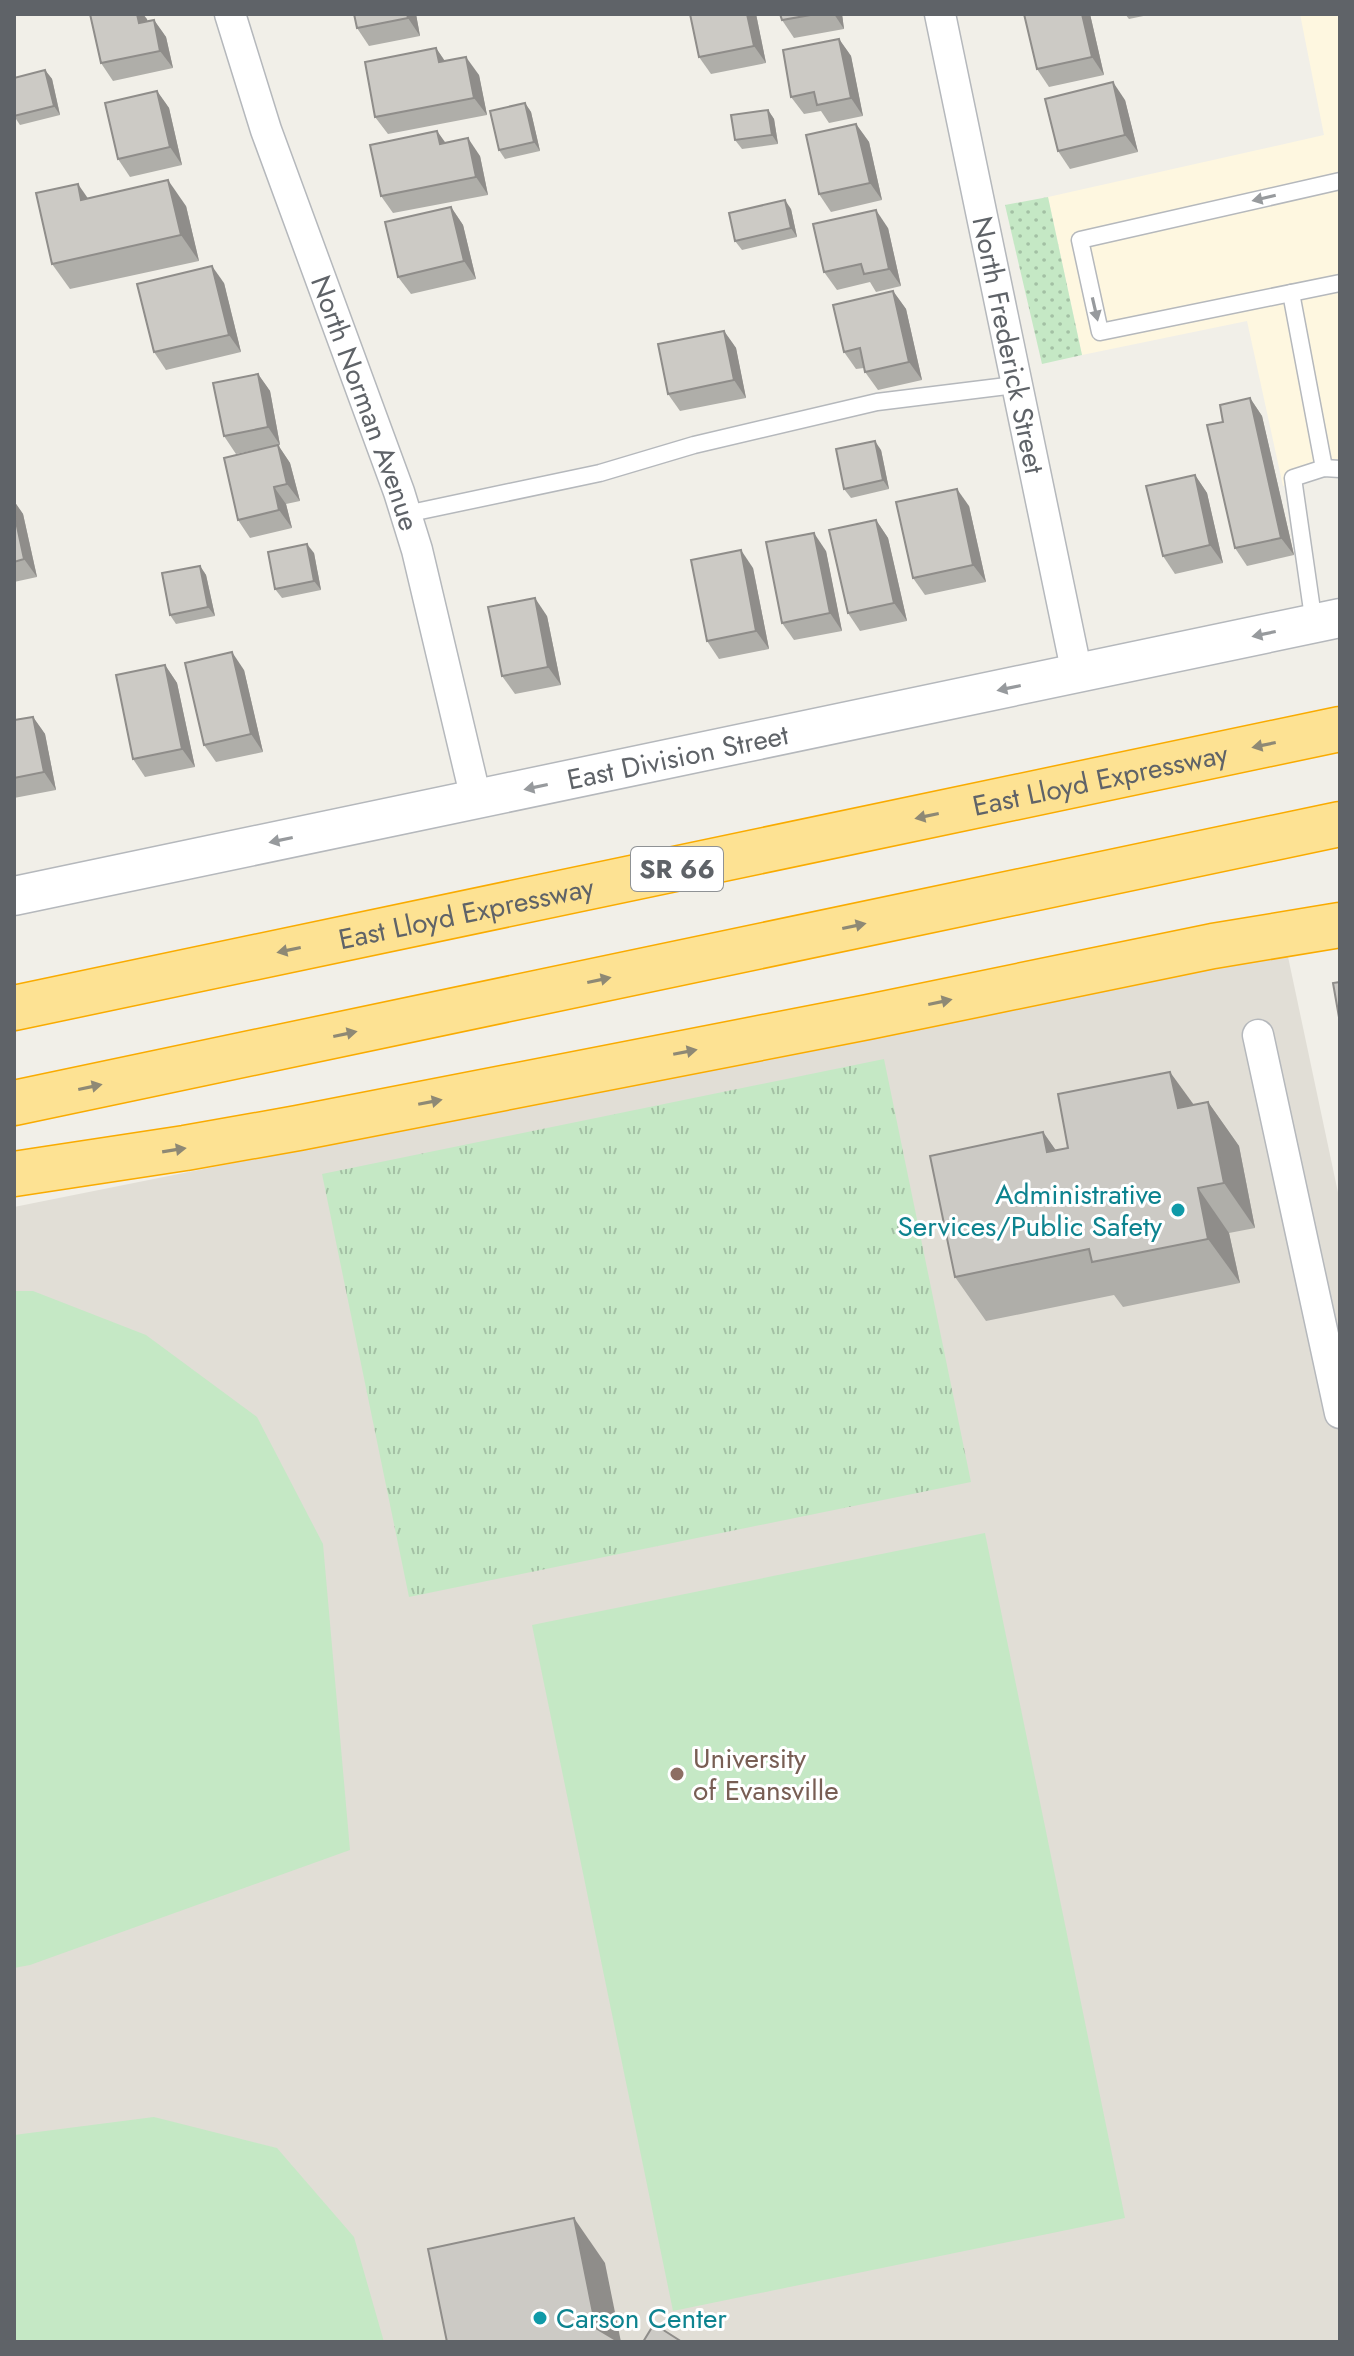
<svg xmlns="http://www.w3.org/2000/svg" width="1354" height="2356" viewBox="0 0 1354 2356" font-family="Jost,sans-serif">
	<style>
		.commercial { fill: #fef7e0 }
		.education { fill: #e1ded6 }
		.grass { fill: url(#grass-dots) }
		.park { fill: url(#park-tufts) }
		.pitch { fill: #c5e8c5 }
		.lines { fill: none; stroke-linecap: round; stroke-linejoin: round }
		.service-casing { stroke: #b5b8bc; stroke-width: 19 }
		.minor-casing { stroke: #b5b8bc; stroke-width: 33 }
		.tertiary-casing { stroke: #b5b8bc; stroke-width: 41 }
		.motorway-casing { stroke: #f9ab00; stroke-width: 47 }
		.service { stroke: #fff; stroke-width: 16 }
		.minor { stroke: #fff; stroke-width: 30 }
		.tertiary { stroke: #fff; stroke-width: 38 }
		.motorway { stroke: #fde293; stroke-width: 44 }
		.wall { fill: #afaea9 }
		.shaded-wall { fill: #8f8d8a }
		.building { fill: #cccac5; stroke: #8f8d8a; stroke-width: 2 }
		.oneway { fill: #979a9d }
		.oneway2 { fill: #8e8975 }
		.culture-dot { fill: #0f9aa8; stroke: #fff; stroke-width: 3 }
		.education-dot { fill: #8d6e63; stroke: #fff; stroke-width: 3 }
		.labels { text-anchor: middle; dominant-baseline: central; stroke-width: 6; stroke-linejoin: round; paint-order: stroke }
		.shield { fill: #fff; stroke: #8f9295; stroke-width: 2 }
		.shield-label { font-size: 26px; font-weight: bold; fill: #5f6368 }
		.street-label { font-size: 28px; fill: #5f6368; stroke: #fff }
		.culture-label { font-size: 28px; fill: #0d838f; stroke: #fff; text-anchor: end }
		.education-label { font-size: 28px; fill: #785e54; stroke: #fff; text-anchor: start }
	</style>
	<defs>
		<pattern id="grass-dots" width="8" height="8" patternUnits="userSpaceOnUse" patternTransform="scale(2)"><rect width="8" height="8" fill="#c5e8c5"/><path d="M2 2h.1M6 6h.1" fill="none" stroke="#a3c0a4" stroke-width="1.8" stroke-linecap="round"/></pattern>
		<pattern id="park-tufts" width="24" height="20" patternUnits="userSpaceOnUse" patternTransform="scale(2)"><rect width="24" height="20" fill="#c5e8c5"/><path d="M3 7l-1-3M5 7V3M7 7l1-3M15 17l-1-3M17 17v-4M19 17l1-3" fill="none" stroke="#a3c0a4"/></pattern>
	</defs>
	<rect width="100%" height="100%" fill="#f1efe8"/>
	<path class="commercial" d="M1300 14H1340V473L1283 486 1247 321 1082 355 1048 197 1324 135Z"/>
	<path class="education" d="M1287 952 1340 1202V2342H14V1207Z"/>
	<path class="grass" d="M1048 197 1082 355 1042 364 1005 205Z"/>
	<path class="park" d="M884 1059 971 1482 409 1597 322 1174Z"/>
	<g class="pitch">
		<path d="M14 1291H33L146 1335 257 1417 323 1544 350 1850 30 1965 14 1968Z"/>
		<path d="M985 1533 1125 2218 673 2311 532 1625Z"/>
		<path d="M154 2117 277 2148 354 2237 384 2342H14V2135Z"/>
	</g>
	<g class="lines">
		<defs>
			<g id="service">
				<path d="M1340 181 1080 240 1100 332 1340 283"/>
				<path d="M1291 293 1324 468"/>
				<path d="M406 514 600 473 694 445 877 402 1015 385"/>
				<path d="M1314 624 1293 478 1324 468 1340 469"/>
			</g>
			<g id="minor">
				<path id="s1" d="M230 14 266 130 399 492 417 550 476 799"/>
				<path id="s2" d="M940 14 1077 674"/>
				<path d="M1258 1035 1340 1413"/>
			</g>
			<g id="tertiary">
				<path id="s3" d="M14 896 1340 618"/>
			</g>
			<g id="motorway">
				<path id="s4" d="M14 1008 1340 729"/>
				<path d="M14 1103 1340 824"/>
				<path d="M14 1174 185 1148 298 1128 868 1017 1213 946 1340 925"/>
			</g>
		</defs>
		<use href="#service" class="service-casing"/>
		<use href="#minor" class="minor-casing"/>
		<use href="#tertiary" class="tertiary-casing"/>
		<use href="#motorway" class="motorway-casing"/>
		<use href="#service" class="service"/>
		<use href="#minor" class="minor"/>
		<use href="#tertiary" class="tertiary"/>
		<use href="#motorway" class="motorway"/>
	</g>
	<g class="wall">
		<path d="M354 14H416L420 36 369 46 357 28Z"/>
		<path d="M690 14H756L766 63 711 74 699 57Z"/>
		<path d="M780 14H842L844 29 794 38 782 20Z"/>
		<path d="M1090 14 1104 75 1049 87 1037 69Z"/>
		<path d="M1125 14H1153L1129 19Z"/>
		<path d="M147 19V21L154 20 166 37 173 68 113 81 101 63Z"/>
		<path d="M839 39 851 56 863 116 829 123 821 111 804 114 791 97Z"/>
		<path d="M436 48 445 61 479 75 487 115 388 134 375 117Z"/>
		<path d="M45 70 52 79 60 115 20 125 14 116Z"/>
		<path d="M157 91 169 108 182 165 130 177 118 159Z"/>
		<path d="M1125 100 1138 152 1070 169 1058 151Z"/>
		<path d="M525 103 531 112 540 151 505 159 499 150Z"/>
		<path d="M768 110 774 119 778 144 742 149 735 140Z"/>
		<path d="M856 124 869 142 882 200 831 212 819 194Z"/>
		<path d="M437 131 445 143 480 156 488 195 393 213 381 196Z"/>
		<path d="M88 198 186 206 199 261 70 289 52 264Z"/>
		<path d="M451 207 463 225 476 279 411 294 398 277Z"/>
		<path d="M791 209 797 237 742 250 735 241Z"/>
		<path d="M888 228 901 286 876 292 870 282 837 290 824 272Z"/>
		<path d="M224 283 241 352 166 370 154 352Z"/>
		<path d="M893 291 906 309 922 380 878 390 865 372 864 368 856 369 844 352Z"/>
		<path d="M724 331 736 348 746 398 680 411 668 394Z"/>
		<path d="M258 374 270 391 280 445H278L290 463 300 501 286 504 292 528 250 538 238 520 265 448 236 454 224 436Z"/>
		<path d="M1250 398 1262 416 1294 555 1247 566 1235 548 1223 422Z"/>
		<path d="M881 450 889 489 851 498 844 489Z"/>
		<path d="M1195 475 1207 493 1223 563 1175 574 1163 556Z"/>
		<path d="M14 501 23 514 37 577 14 582Z"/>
		<path d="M969 506 986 582 925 595 913 578Z"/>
		<path d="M876 520 888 538 907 621 860 631 848 613Z"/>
		<path d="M826 551 842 631 794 640 782 623Z"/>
		<path d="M314 553 321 590 282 598 275 589Z"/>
		<path d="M200 566 206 575 215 616 176 624 170 615Z"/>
		<path d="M753 568 769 649 719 659 707 641Z"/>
		<path d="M547 616 561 685 515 694 502 676Z"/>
		<path d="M165 665 177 683 195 767 145 777 133 759Z"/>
		<path d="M244 670 263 752 216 762 204 745Z"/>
		<path d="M33 717 45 734 56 790 14 798V720Z"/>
		<path d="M1208 1102 1239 1146 1255 1228 1229 1233 1240 1283 1123 1307 1114 1295 986 1321 955 1277 1043 1132 1056 1151 1068 1148 1194 1105Z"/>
	</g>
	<g class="shaded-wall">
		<path d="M137 14H143L147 19 152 41 139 23Z"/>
		<path d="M407 14H416L420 36 408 18Z"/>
		<path d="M747 14H756L766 63 754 46Z"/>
		<path d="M834 14H842L844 29Z"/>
		<path d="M1082 14H1090L1104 75 1092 57Z"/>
		<path d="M154 20 166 37 173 68 160 51Z"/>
		<path d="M839 39 851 56 863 116 851 98Z"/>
		<path d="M436 48 448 66 439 62Z"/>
		<path d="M466 57 479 75 487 115 474 98Z"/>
		<path d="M45 70 52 79 60 115 54 106Z"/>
		<path d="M1113 82 1125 100 1138 152 1125 135Z"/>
		<path d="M157 91 169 108 182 165 170 147Z"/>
		<path d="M525 103 531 112 540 151 534 142Z"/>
		<path d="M768 110 774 119 778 144 772 135Z"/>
		<path d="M856 124 869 142 882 200 870 183Z"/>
		<path d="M437 131 450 149 440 144Z"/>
		<path d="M468 138 480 156 488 195 476 177Z"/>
		<path d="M168 180 186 206 199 261 181 235Z"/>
		<path d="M78 184 96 210 81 200Z"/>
		<path d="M785 200 791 209 797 237 791 228Z"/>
		<path d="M451 207 463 225 476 279 464 261Z"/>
		<path d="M876 210 888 228 901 286 889 269Z"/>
		<path d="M212 266 224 283 241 352 229 335Z"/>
		<path d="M893 291 906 309 922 380 909 362Z"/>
		<path d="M724 331 736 348 746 398 734 380Z"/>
		<path d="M258 374 270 391 280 445 268 427Z"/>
		<path d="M1250 398 1262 416 1294 555 1281 538Z"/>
		<path d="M875 441 881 450 889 489 883 480Z"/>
		<path d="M278 445 290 463 300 501 287 484Z"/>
		<path d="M1195 475 1207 493 1223 563 1210 545Z"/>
		<path d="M274 487 286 504 292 528 279 510Z"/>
		<path d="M957 489 969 506 986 582 973 565Z"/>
		<path d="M14 501 23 514 37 577 24 559 14 512Z"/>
		<path d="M876 520 888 538 907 621 894 603Z"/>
		<path d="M814 533 826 551 842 631 830 613Z"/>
		<path d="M307 544 314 553 321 590 314 581Z"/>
		<path d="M741 550 753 568 769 649 756 631Z"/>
		<path d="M200 566 206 575 215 616 208 607Z"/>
		<path d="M535 598 547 616 561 685 548 667Z"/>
		<path d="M232 652 244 670 263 752 251 734Z"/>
		<path d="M165 665 177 683 195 767 182 749Z"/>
		<path d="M33 717 45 734 56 790 44 772Z"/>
		<path d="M1170 1072 1202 1116 1178 1108Z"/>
		<path d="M1208 1102 1239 1146 1255 1228 1224 1183Z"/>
		<path d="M1043 1132 1074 1176 1047 1152Z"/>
		<path d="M1198 1188 1229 1233 1240 1283 1208 1239Z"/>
		<path d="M574 2218 605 2263 621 2342H606L596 2328Z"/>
	</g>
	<g class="building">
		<path d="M90 14H137L139 23 154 20 160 51 101 63Z"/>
		<path d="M354 14H407L408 18 357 28Z"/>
		<path d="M690 14H747L754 46 699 57Z"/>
		<path d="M780 14H816L782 20Z"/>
		<path d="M1024 14H1082L1092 57 1037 69Z"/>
		<path d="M839 39 851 98 817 105 814 92 791 97 783 50Z"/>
		<path d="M436 48 439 62 466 57 474 98 375 117 365 62Z"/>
		<path d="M45 70 54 106 14 116V78Z"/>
		<path d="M1113 82 1125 135 1058 151 1045 99Z"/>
		<path d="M157 91 170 147 118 159 105 103Z"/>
		<path d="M525 103 534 142 499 150 490 111Z"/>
		<path d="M768 110 772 135 735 140 731 115Z"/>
		<path d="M856 124 870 183 819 194 806 135Z"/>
		<path d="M437 131 440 144 468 138 476 177 381 196 370 145Z"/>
		<path d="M168 180 181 235 52 264 36 193 78 184 81 200Z"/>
		<path d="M785 200 791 228 735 241 729 213Z"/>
		<path d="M451 207 464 261 398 277 385 222Z"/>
		<path d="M876 210 889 269 864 274 861 264 824 272 813 224Z"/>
		<path d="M212 266 229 335 154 352 137 284Z"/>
		<path d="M893 291 909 362 865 372 860 348 844 352 833 305Z"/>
		<path d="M724 331 734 380 668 394 658 344Z"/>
		<path d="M258 374 268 427 224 436 213 383Z"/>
		<path d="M1250 398 1281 538 1235 548 1207 425 1223 422 1220 405Z"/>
		<path d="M875 441 883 480 844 489 836 449Z"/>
		<path d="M278 445 287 484 274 487 279 510 238 520 224 458Z"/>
		<path d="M1195 475 1210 545 1163 556 1146 486Z"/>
		<path d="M957 489 973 565 913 578 896 502Z"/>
		<path d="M14 512 24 559 14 562Z"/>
		<path d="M876 520 894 603 848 613 829 530Z"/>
		<path d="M814 533 830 613 782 623 766 542Z"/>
		<path d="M307 544 314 581 275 589 268 552Z"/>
		<path d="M741 550 756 631 707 641 691 560Z"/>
		<path d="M200 566 208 607 170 615 162 573Z"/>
		<path d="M535 598 548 667 502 676 488 607Z"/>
		<path d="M232 652 251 734 204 745 185 663Z"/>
		<path d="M165 665 182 749 133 759 116 675Z"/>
		<path d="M33 717 44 772 14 778V720Z"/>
		<path d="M1340 982V1023L1333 983Z"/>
		<path d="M1170 1072 1178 1108 1208 1102 1224 1183 1198 1188 1208 1239 1092 1262 1089 1249 955 1277 930 1156 1043 1132 1047 1152 1068 1148 1058 1094Z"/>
		<path d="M574 2218 596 2328 619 2342H447L428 2249Z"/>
		<path d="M654 2324 682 2342H643Z"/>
	</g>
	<defs><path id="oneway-solid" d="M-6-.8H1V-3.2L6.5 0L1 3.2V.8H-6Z" transform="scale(2)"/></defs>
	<g class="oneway">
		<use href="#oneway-solid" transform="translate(1264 198) rotate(167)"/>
		<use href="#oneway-solid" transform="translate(1095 309) rotate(77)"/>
		<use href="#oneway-solid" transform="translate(1264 634) rotate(168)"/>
		<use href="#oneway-solid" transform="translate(1009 688) rotate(168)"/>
		<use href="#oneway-solid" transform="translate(536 787) rotate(168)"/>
		<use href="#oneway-solid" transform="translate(281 840) rotate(168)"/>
	</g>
	<g class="oneway2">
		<use href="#oneway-solid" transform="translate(1264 745) rotate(168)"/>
		<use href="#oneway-solid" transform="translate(927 816) rotate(168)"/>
		<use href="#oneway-solid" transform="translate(854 926) rotate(-12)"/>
		<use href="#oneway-solid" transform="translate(289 950) rotate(168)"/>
		<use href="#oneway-solid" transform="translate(599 980) rotate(-12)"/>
		<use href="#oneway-solid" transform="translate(940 1002) rotate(-12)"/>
		<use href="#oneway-solid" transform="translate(345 1034) rotate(-12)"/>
		<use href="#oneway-solid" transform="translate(685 1052) rotate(-11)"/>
		<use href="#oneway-solid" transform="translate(90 1087) rotate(-12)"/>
		<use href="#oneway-solid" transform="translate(430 1102) rotate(-11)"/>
		<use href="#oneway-solid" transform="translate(174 1150) rotate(-9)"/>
	</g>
	<g class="culture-dot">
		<circle cx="1178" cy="1210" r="8"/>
		<circle cx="540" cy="2318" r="8"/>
	</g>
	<circle class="education-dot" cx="677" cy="1774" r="8"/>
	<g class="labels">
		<rect class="shield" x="631" y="847" width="92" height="44" rx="6"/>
		<g class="shield-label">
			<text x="677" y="869">SR 66</text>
		</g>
		<g class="street-label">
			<text stroke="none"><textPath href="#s2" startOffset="338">North Frederick Street</textPath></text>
			<text stroke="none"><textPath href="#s1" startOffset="412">North Norman Avenue</textPath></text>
			<text stroke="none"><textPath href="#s3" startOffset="678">East Division Street</textPath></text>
			<text stroke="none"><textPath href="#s4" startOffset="1110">East Lloyd Expressway</textPath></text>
			<text stroke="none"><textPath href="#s4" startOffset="462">East Lloyd Expressway</textPath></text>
		</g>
		<g class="culture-label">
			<text x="1162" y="1194">Administrative<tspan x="1162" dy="32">Services/Public Safety</tspan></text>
			<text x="556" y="2318" text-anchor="start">Carson Center</text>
		</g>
		<g class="education-label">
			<text x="693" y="1758">University<tspan x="693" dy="32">of Evansville</tspan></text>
		</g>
	</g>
	<rect width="1354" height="2356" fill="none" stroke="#5f6368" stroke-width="32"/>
</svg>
